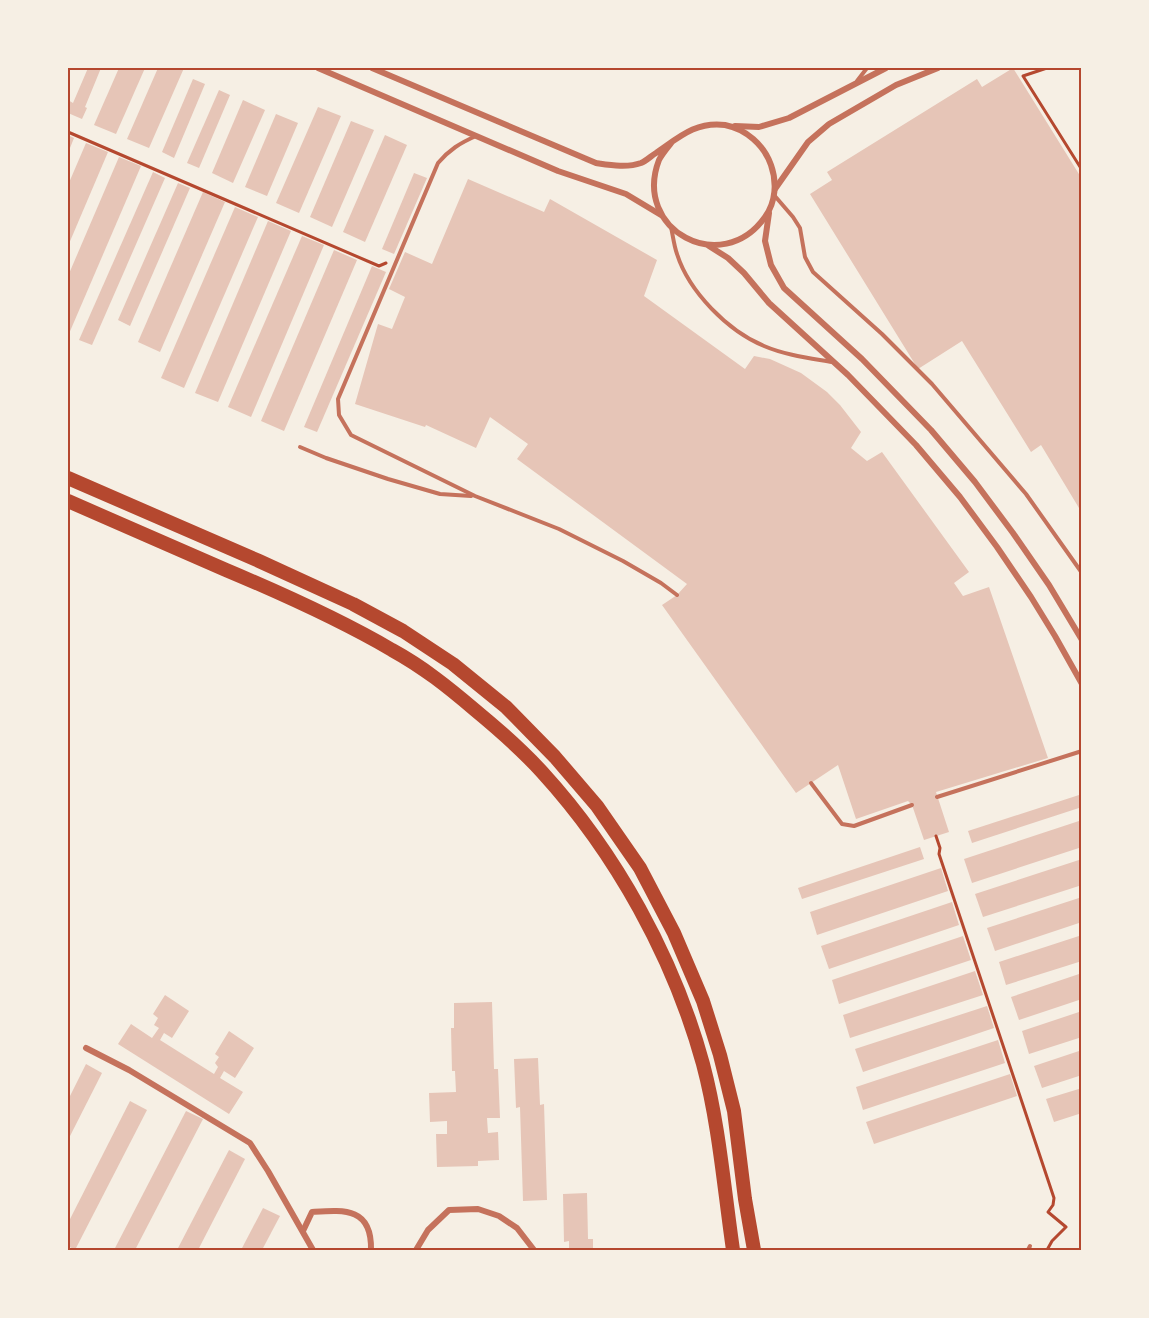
<svg xmlns="http://www.w3.org/2000/svg" width="1149" height="1318" viewBox="0 0 1149 1318" font-family="'Source Serif 4',serif">
	<style>
		.building { fill: #e6c5b7 }
		.lines { fill: none; stroke-linecap: round; stroke-linejoin: round }
		.path { stroke: #b5482f; stroke-width: 3 }
		.service { stroke: #c5725c; stroke-width: 4 }
		.minor { stroke: #c5725c; stroke-width: 6 }
		.primary { stroke: #b5482f; stroke-width: 14 }
		.neatline { fill: none; stroke: #b5482f; stroke-width: 2 }
	</style>
	<rect width="100%" height="100%" fill="#f6efe4"/>
	<g class="building">
		<path d="M88 68H101L85 107 87 108 82 119 68 113V100L73 103Z"/>
		<path d="M119 68H145L116 134 94 125Z"/>
		<path d="M158 68H184L149 148 127 139Z"/>
		<path d="M1013 68 1082 179V513L1041 445 1031 452 962 341 918 369 810 194 832 180 827 172 977 79 982 87Z"/>
		<path d="M193 79 205 84 174 158 162 152Z"/>
		<path d="M219 90 230 95 199 168 187 163Z"/>
		<path d="M243 100 265 110 233 183 212 173Z"/>
		<path d="M318 107 341 116 299 213 276 203Z"/>
		<path d="M276 114 298 123 267 196 245 187Z"/>
		<path d="M351 121 374 130 332 227 310 217Z"/>
		<path d="M68 135 74 138 68 153Z"/>
		<path d="M385 135 407 145 365 242 343 232Z"/>
		<path d="M86 143 108 152 68 246V185Z"/>
		<path d="M119 157 141 166 68 336V276Z"/>
		<path d="M153 172 165 178 92 345 79 340Z"/>
		<path d="M414 173 427 178 394 254 382 249Z"/>
		<path d="M468 179 544 212 550 199 657 260 644 296 745 369 754 356 770 359 801 373 827 392 840 405 861 432 851 448 867 461 882 452 969 572 954 583 963 596 989 587 1048 758 936 792 949 832 924 840 912 805 908 801 856 819 838 765 796 793 662 605 677 595 687 584 517 459 528 444 490 417 476 448 426 425 425 427 355 404 378 324 392 329 405 297 389 289 405 252 432 264Z"/>
		<path d="M178 183 190 188 130 326 118 320Z"/>
		<path d="M203 192 225 202 160 352 138 342Z"/>
		<path d="M235 207 258 217 184 388 161 378Z"/>
		<path d="M268 221 291 231 218 402 195 393Z"/>
		<path d="M302 236 324 245 251 417 228 407Z"/>
		<path d="M334 250 357 260 284 431 261 421Z"/>
		<path d="M372 266 386 272 317 432 304 427Z"/>
		<path d="M1079 795 1082 807 972 843 968 831Z"/>
		<path d="M1082 820V847L972 883 964 859Z"/>
		<path d="M920 847 924 859 802 899 798 888Z"/>
		<path d="M1082 859V885L983 917 975 894Z"/>
		<path d="M941 868 948 891 817 935 810 912Z"/>
		<path d="M1082 897V922L995 951 987 928Z"/>
		<path d="M952 902 959 925 829 969 821 946Z"/>
		<path d="M1082 935V961L1006 985 999 962Z"/>
		<path d="M963 936 971 960 839 1004 832 980Z"/>
		<path d="M975 971 983 995 850 1038 843 1015Z"/>
		<path d="M1082 973V999L1019 1020 1011 997Z"/>
		<path d="M165 995 189 1011 172 1038 164 1033 160 1040 214 1074 218 1067 215 1063 219 1057 215 1054 229 1031 254 1048 235 1078 224 1071 220 1078 243 1092 229 1114 118 1044 131 1024 152 1038 159 1028 154 1025 158 1018 153 1014Z"/>
		<path d="M492 1002 494 1069H498L500 1118H487L488 1133 498 1132 499 1160 478 1161V1166L437 1167 436 1134H447V1121L430 1122 429 1093 456 1092 455 1071H452L451 1028H454V1003Z"/>
		<path d="M987 1006 994 1028 863 1072 855 1049Z"/>
		<path d="M1082 1011V1037L1029 1054 1022 1031Z"/>
		<path d="M998 1040 1005 1063 863 1110 856 1087Z"/>
		<path d="M1082 1050V1075L1042 1088 1034 1066Z"/>
		<path d="M538 1058 540 1105 544 1104 547 1200 523 1201 520 1107 516 1108 514 1059Z"/>
		<path d="M86 1064 102 1073 68 1140V1100Z"/>
		<path d="M1010 1074 1017 1096 874 1144 866 1122Z"/>
		<path d="M1082 1088V1113L1054 1122 1046 1099Z"/>
		<path d="M130 1101 147 1110 75 1250 68 1246V1223Z"/>
		<path d="M186 1111 203 1119 135 1250H114Z"/>
		<path d="M229 1150 245 1159 198 1250H177Z"/>
		<path d="M587 1193 588 1239H593V1250H569V1241L564 1242 563 1194Z"/>
		<path d="M263 1208 280 1216 262 1250H241Z"/>
	</g>
	<g class="lines">
		<g class="path">
			<path d="M1047 68 1023 76 1082 170"/>
			<path d="M68 132 379 266 386 263"/>
			<path d="M936 836 940 848 939 854 1054 1198 1053 1205 1048 1212 1066 1227 1052 1241 1047 1250"/>
		</g>
		<g class="service">
			<path d="M857 81 867 68"/>
			<path d="M476 136C460 143 449 150 438 163L338 399 339 415 351 435 475 496 559 529 623 561 661 583 677 595"/>
			<path d="M774 195 793 217 800 228 805 257 813 272 882 334 932 384 1026 494 1082 573"/>
			<path d="M671 227C673 236 674 246 677 254 689 292 728 331 764 346 785 355 809 358 832 362"/>
			<path d="M300 447 326 458 388 479 440 494 471 496"/>
			<path d="M811 783 842 824 854 826 912 805"/>
			<path d="M937 797 1082 751"/>
			<path d="M1028 1250 1030 1246"/>
		</g>
		<g class="minor">
			<path d="M318 68 558 171 626 194 661 215"/>
			<path d="M372 68 596 163C610 165 627 168 641 163 646 161 651 156 656 153 678 138 696 121 725 125 746 129 764 145 771 165 777 182 776 202 765 217 722 278 632 230 659 160 662 154 668 147 672 142"/>
			<path d="M735 126 759 127 789 118 886 68"/>
			<path d="M775 189 808 142 829 124 896 85 938 68"/>
			<path d="M769 213 765 241 771 265 784 288 862 359 931 430 975 482 1013 533 1049 585 1082 640"/>
			<path d="M709 246 728 258 744 273 769 303 848 375 916 445 960 497 997 547 1031 597 1055 636 1082 684"/>
			<path d="M86 1048 129 1070 250 1143 268 1171 313 1250"/>
			<path d="M303 1231 312 1212C344 1210 372 1207 371 1250"/>
			<path d="M416 1250 428 1230 449 1210 478 1209 499 1216 517 1228 534 1250"/>
		</g>
		<g class="primary">
			<path d="M68 478 259 561 353 604 403 631 453 664 506 707 555 757 597 806 640 868 674 933 703 1001 720 1055 734 1111 745 1199 754 1250"/>
			<path d="M68 501C120 524 173 547 226 570 283 594 339 619 392 650 423 667 448 687 475 710 498 729 522 750 542 772 616 853 674 958 703 1064 719 1124 724 1188 733 1250"/>
		</g>
	</g>
	<rect width="1149" height="1318" fill="none" stroke="#f6efe4" stroke-width="138"/>
	<rect x="69" y="69" width="1011" height="1180" class="neatline"/>
</svg>
